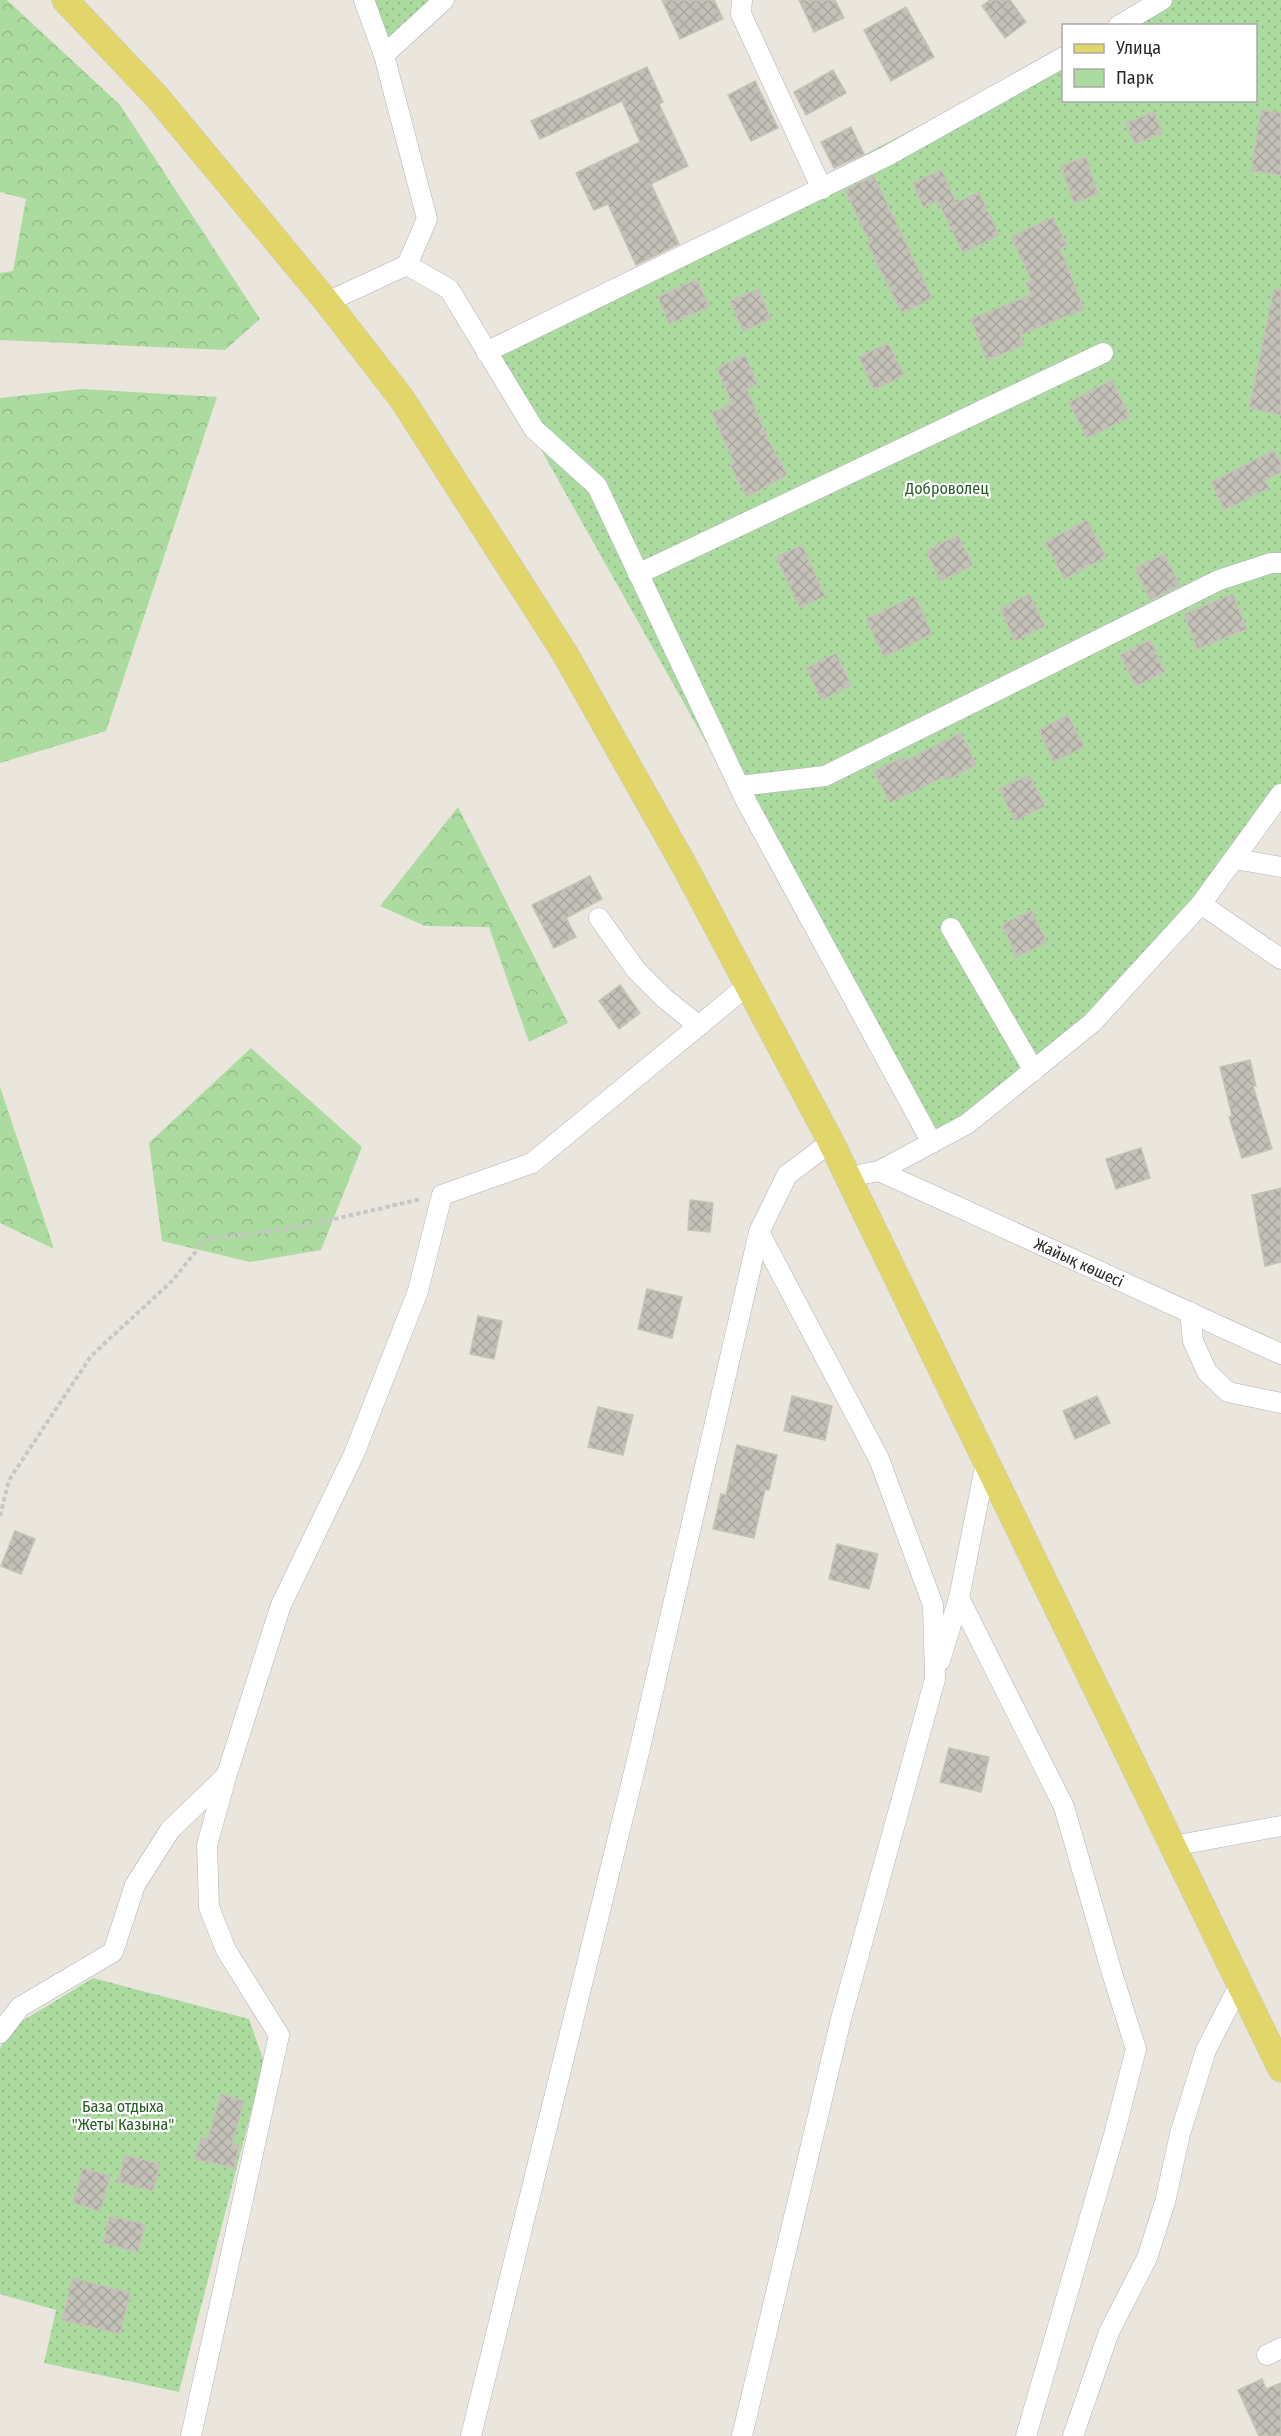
<svg xmlns="http://www.w3.org/2000/svg" width="1281" height="2436" viewBox="0 0 1281 2436" font-family="'Fira Sans Condensed',sans-serif">
	<style>
		.green { fill: url(#green-dots) }
		.forest { fill: url(#forest-crowns) }
		.building { fill: url(#building-cross-hatch); stroke: #c5c2b7; stroke-width: 1.5 }
		.lines { fill: none; stroke-linecap: round; stroke-linejoin: round }
		.minor-casing { stroke: #b0b1bc; stroke-width: 21 }
		.major-casing { stroke: #c7c7c7; stroke-width: 27 }
		.path { stroke: #c7c7c7; stroke-width: 4; stroke-dasharray: 4.5 3; stroke-linecap: butt }
		.minor { stroke: #fff; stroke-width: 20 }
		.major { stroke: #e2d66a; stroke-width: 26 }
		.labels { text-anchor: middle; dominant-baseline: central; stroke-width: 4.5; stroke-linejoin: round; paint-order: stroke }
		.park-label { font-size: 16px; fill: #255e21; stroke: #fff }
		.street-label { font-size: 16px; fill: #292929; stroke: #fff }
	</style>
	<defs>
		<pattern id="green-dots" width="8" height="8" patternUnits="userSpaceOnUse" patternTransform="scale(1.5)"><rect width="8" height="8" fill="#abdb9f"/><path d="M2 2h.1M6 6h.1" fill="none" stroke="#93bc89" stroke-width="1.8" stroke-linecap="round"/></pattern>
		<pattern id="forest-crowns" width="20" height="18" patternUnits="userSpaceOnUse" patternTransform="scale(1.5)"><rect width="20" height="18" fill="#abdb9f"/><path d="M2 6a3 3 0 1 1 6 0M12 15a3 3 0 1 1 6 0" fill="none" stroke="#93bc89"/></pattern>
		<pattern id="building-cross-hatch" width="8" height="8" patternUnits="userSpaceOnUse" patternTransform="scale(1.5)"><rect width="8" height="8" fill="#c3c0b8"/><path d="M0 0l8 8M0 8l8-8" fill="none" stroke="#a8a59e"/></pattern>
	</defs>
	<rect width="100%" height="100%" fill="#eae6dd"/>
	<g class="green">
		<path d="M364 0H435L384 55Z"/>
		<path d="M1161 0H1281V783L1201 904 1034 1071 932 1143 486 352 1063 51 1064 100H1256V26L1112 25Z"/>
		<path d="M93 1978 249 2019 264 2062 179 2392 44 2363 56 2310 0 2294V2048L14 2026Z"/>
	</g>
	<g class="forest">
		<path d="M0 0H7L120 105 260 319 225 350 0 340V273L13 271 26 199 0 192Z"/>
		<path d="M82 389 217 397 106 731 0 763V398Z"/>
		<path d="M458 807 568 1023 529 1042 489 927 425 926 380 906Z"/>
		<path d="M251 1048 362 1147 321 1250 250 1262 162 1241 149 1143Z"/>
		<path d="M0 1087 54 1249 0 1223Z"/>
	</g>
	<g class="building">
		<path d="M662 0H714L723 19 680 39Z"/>
		<path d="M799 0H835L844 18 814 32Z"/>
		<path d="M990 0H1010L1026 22 1005 38 982 6Z"/>
		<path d="M906 7 934 57 891 81 864 30Z"/>
		<path d="M647 67 663 102 659 104 688 166 651 184 679 244 636 265 608 204 594 210 576 173 640 142 622 101 540 139 531 121Z"/>
		<path d="M833 70 846 93 806 115 794 92Z"/>
		<path d="M755 81 778 128 751 141 728 95Z"/>
		<path d="M1261 110 1281 113V175L1251 171Z"/>
		<path d="M1154 112 1162 133 1135 144 1126 123Z"/>
		<path d="M851 127 864 154 834 168 821 142Z"/>
		<path d="M1086 157 1098 194 1074 203 1061 166Z"/>
		<path d="M942 170 956 203 979 192 999 235 963 253 938 201 923 207 913 183Z"/>
		<path d="M874 176 932 298 902 313 868 245 870 243 845 190Z"/>
		<path d="M1053 217 1067 245 1060 248 1084 309 1020 335 1024 345 987 360 971 319 1031 295 1026 283 1032 281 1011 237Z"/>
		<path d="M697 279 709 307 669 324 658 297Z"/>
		<path d="M758 289 771 319 743 331 730 301Z"/>
		<path d="M1274 289 1281 290V415L1249 408Z"/>
		<path d="M888 343 904 375 874 390 859 357Z"/>
		<path d="M745 355 757 384 747 389 768 439 787 475 747 497 730 465 734 463 712 413 732 404 717 368Z"/>
		<path d="M1112 380 1130 417 1087 438 1069 402Z"/>
		<path d="M1274 450 1281 464V472L1265 480 1269 488 1225 510 1211 482Z"/>
		<path d="M1087 520 1106 557 1064 579 1045 542Z"/>
		<path d="M958 535 973 565 941 581 926 551Z"/>
		<path d="M802 545 825 596 800 608 776 557Z"/>
		<path d="M1164 554 1180 585 1150 600 1135 568Z"/>
		<path d="M1029 594 1045 626 1015 641 1000 609Z"/>
		<path d="M1233 594 1247 629 1197 649 1184 614Z"/>
		<path d="M915 596 932 634 884 657 866 619Z"/>
		<path d="M1150 640 1165 672 1136 686 1120 655Z"/>
		<path d="M836 653 851 685 822 700 806 668Z"/>
		<path d="M1068 715 1084 747 1054 762 1039 730Z"/>
		<path d="M961 733 976 765 947 780 945 776 890 803 874 771 904 757 905 761Z"/>
		<path d="M1029 775 1045 806 1015 821 999 789Z"/>
		<path d="M590 876 602 899 566 918 576 937 554 948 532 905Z"/>
		<path d="M1031 910 1047 942 1017 957 1002 925Z"/>
		<path d="M620 985 640 1013 619 1029 599 1001Z"/>
		<path d="M1250 1060 1256 1086H1253L1272 1149 1242 1158 1229 1117 1232 1116 1220 1067Z"/>
		<path d="M1141 1148 1150 1178 1116 1189 1106 1159Z"/>
		<path d="M1281 1188V1262L1265 1266 1252 1195Z"/>
		<path d="M690 1200 713 1203 710 1232 688 1230Z"/>
		<path d="M647 1289 682 1297 672 1338 638 1329Z"/>
		<path d="M478 1316 502 1321 494 1359 470 1354Z"/>
		<path d="M792 1396 832 1406 825 1440 784 1431Z"/>
		<path d="M1097 1396 1110 1423 1075 1439 1063 1411Z"/>
		<path d="M598 1407 633 1415 623 1455 588 1447Z"/>
		<path d="M737 1445 777 1455 769 1490 765 1489 754 1538 713 1529 721 1494 726 1495Z"/>
		<path d="M15 1531 35 1539 21 1574 1 1566Z"/>
		<path d="M837 1544 878 1554 869 1589 829 1579Z"/>
		<path d="M949 1748 989 1757 981 1792 940 1782Z"/>
		<path d="M221 2094 244 2101 232 2144 239 2146 234 2168 195 2159 201 2137 208 2139Z"/>
		<path d="M125 2155 160 2164 153 2191 118 2182Z"/>
		<path d="M83 2168 110 2176 100 2211 73 2203Z"/>
		<path d="M110 2216 145 2224 138 2252 103 2243Z"/>
		<path d="M73 2278 130 2293 120 2334 62 2320Z"/>
		<path d="M1262 2379 1266 2389 1281 2383V2436H1259L1238 2390Z"/>
	</g>
	<g class="lines">
		<defs>
			<g id="minor">
				<path d="M742 0 741 14 822 189"/>
				<path d="M1118 26 1162 0"/>
				<path d="M384 55 444 0"/>
				<path d="M407 265 449 289 534 429 597 486 746 801 932 1143"/>
				<path d="M327 302 407 265 427 219 384 55 364 0"/>
				<path d="M486 352 887 156 1064 57"/>
				<path d="M638 574 1103 353"/>
				<path d="M739 786 825 776 1219 580 1271 563H1281"/>
				<path d="M1235 859 1281 867"/>
				<path d="M1201 904 1281 959"/>
				<path d="M599 918 636 970 664 998 699 1026"/>
				<path d="M951 928 1034 1071"/>
				<path id="s1" d="M879 1171 1281 1354"/>
				<path d="M848 1177 879 1171 967 1124 1092 1023 1201 904 1281 794"/>
				<path d="M1190 1312 1193 1341 1207 1372 1228 1392 1281 1403"/>
				<path d="M959 1598 1064 1807 1112 1973 1136 2049 1115 2131 1026 2436"/>
				<path d="M940 1661 959 1598 986 1462"/>
				<path d="M1173 1846 1281 1826"/>
				<path d="M0 2033 20 2007 113 1952 135 1885 170 1830 224 1778"/>
				<path d="M1267 2355 1281 2348"/>
				<path d="M191 2436 279 2035 226 1950 209 1907 207 1845 226 1777 281 1605 354 1454 418 1291 442 1195 532 1163 747 986"/>
				<path d="M471 2436 639 1752 759 1232"/>
				<path d="M742 2436 841 2019 935 1679 933 1605 879 1459 759 1232 787 1175 831 1142"/>
				<path d="M1073 2436 1109 2332 1147 2258 1165 2202 1180 2134 1206 2050 1240 1984"/>
			</g>
			<path id="major" d="M65 0 157 97 327 302 402 399 564 652 684 865 831 1142 1281 2069"/>
		</defs>
		<use href="#minor" class="minor-casing"/>
		<use href="#major" class="major-casing"/>
		<path class="path" d="M0 1516 9 1480 91 1356 172 1281 206 1239 300 1227 421 1199"/>
		<use href="#minor" class="minor"/>
		<use href="#major" class="major"/>
	</g>
	<g class="labels">
		<g class="park-label">
			<text x="947" y="488">Доброволец</text>
			<text x="123" y="2106">База отдыха<tspan x="123" dy="18">"Жеты Казына"</tspan></text>
		</g>
		<g class="street-label">
			<text stroke="none"><textPath href="#s1" startOffset="220">Жайық көшесі</textPath></text>
		</g>
	</g>
	<rect x="1062" y="24" width="195" height="78" fill="#ffffff" stroke="#a9a9a9" stroke-width="1.5"/>
	<rect x="1074" y="44" width="30" height="9" fill="#e2d66a" stroke="#a9a9a9" stroke-width="1.5"/>
	<text x="1116" y="54" font-size="18" fill="#292929">Улица</text>
	<rect x="1074" y="69" width="30" height="18" fill="#abdb9f" stroke="#a9a9a9" stroke-width="1.5"/>
	<text x="1116" y="84" font-size="18" fill="#292929">Парк</text>
</svg>
